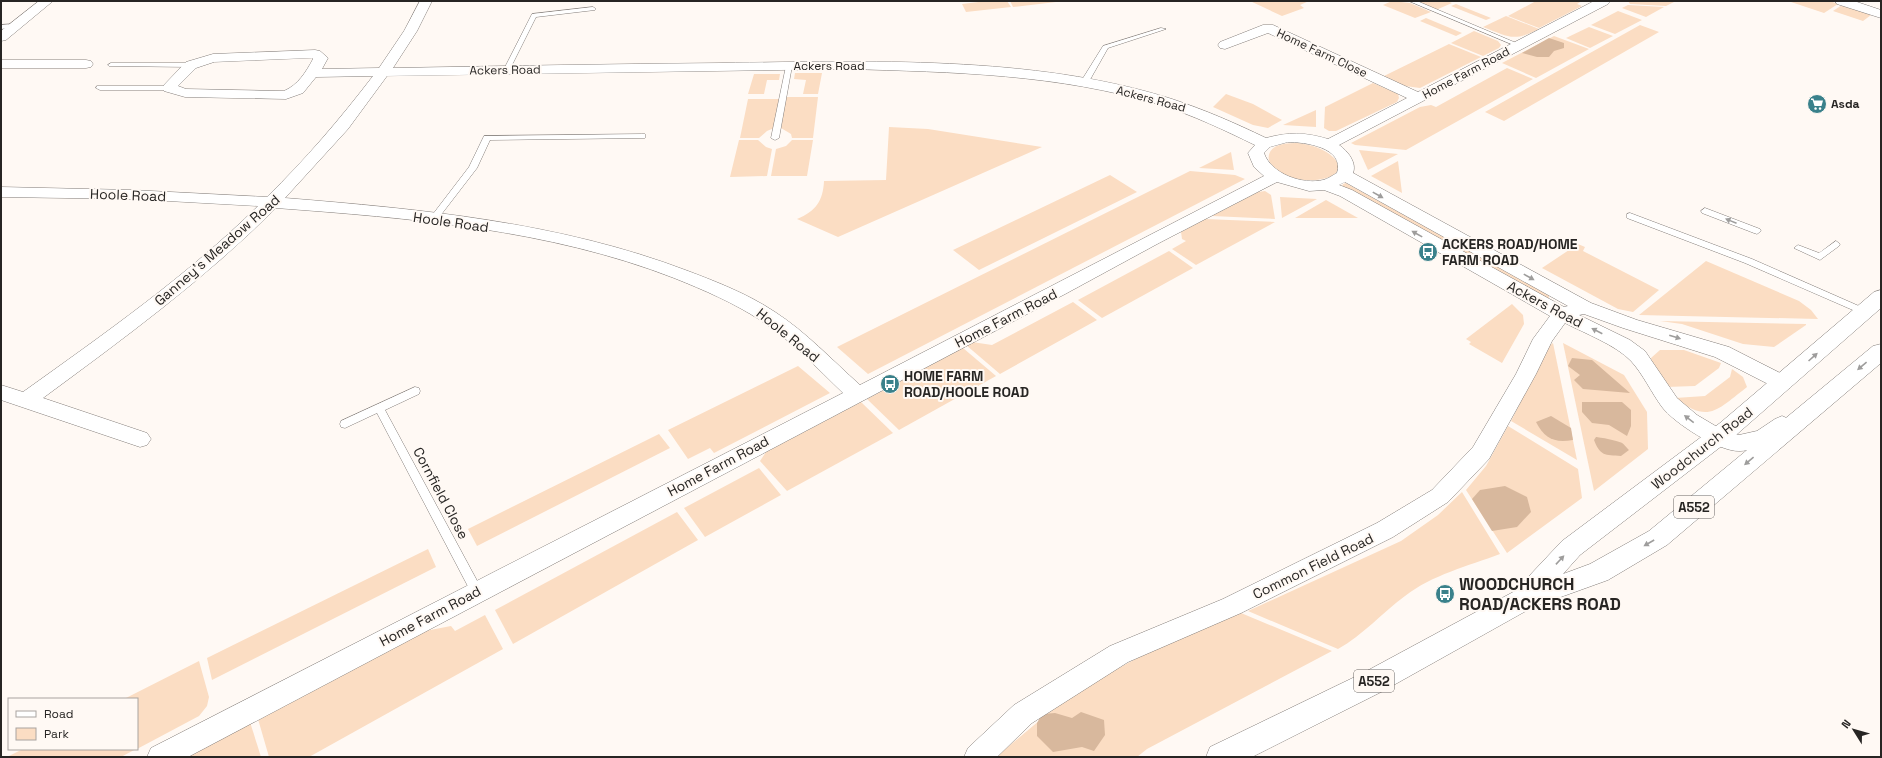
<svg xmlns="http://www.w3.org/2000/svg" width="1882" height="758" viewBox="0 0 1882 758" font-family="'Space Grotesk',sans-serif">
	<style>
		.green { fill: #fbddc3 }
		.forest { fill: #d8b89d }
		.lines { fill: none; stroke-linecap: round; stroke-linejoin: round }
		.service-casing { stroke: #847e7a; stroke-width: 1 }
		.minor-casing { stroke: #847e7a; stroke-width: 1 }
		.primary-casing { stroke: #847e7a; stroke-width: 1 }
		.service { fill: #fff; fill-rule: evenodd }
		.minor { fill: #fff; fill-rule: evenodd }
		.primary { fill: #fff; fill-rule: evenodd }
		.oneway { fill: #9e9d9c }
		.labels { text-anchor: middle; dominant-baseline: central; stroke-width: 4; stroke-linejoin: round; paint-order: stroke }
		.far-street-label { font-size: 12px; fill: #272523; stroke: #fff9f4 }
		.far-poi-label { font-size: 12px; font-weight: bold; fill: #272523; stroke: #fff9f4; text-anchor: start }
		.shield { fill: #fff9f4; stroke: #686562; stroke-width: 1 }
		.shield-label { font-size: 13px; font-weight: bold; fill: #272523 }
		.street-label { font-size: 14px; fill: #272523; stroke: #fff9f4 }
		.poi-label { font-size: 14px; font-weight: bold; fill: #272523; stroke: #fff9f4; text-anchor: start }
		.near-poi-label { font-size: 17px; font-weight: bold; fill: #272523; stroke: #fff9f4; text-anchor: start }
	</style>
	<rect width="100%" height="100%" fill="#fff9f4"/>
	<g class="green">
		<path d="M987 1H1007L1011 7 966 12 962 4Z"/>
		<path d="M1010 1H1055L1056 2 1013 7Z"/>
		<path d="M1250 1H1309L1300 5 1304 8 1282 16Z"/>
		<path d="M1392 1 1410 3 1431 12 1415 18 1383 5Z"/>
		<path d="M1414 1H1447L1452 3 1436 10Z"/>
		<path d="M1536 1H1582L1577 4 1582 6 1539 28 1508 16Z"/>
		<path d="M1628 1H1676L1666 6 1630 4Z"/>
		<path d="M1788 1H1830L1838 4 1824 13Z"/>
		<path d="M1456 4 1491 18 1486 20 1451 6Z"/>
		<path d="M1628 5 1664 7 1646 17 1622 8Z"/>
		<path d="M1842 5 1871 15 1863 21 1833 11Z"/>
		<path d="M1618 11 1642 20 1615 34 1591 25Z"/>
		<path d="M1506 16 1539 29C1513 42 1509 37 1483 27Z"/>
		<path d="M1426 18 1462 33 1456 36 1420 21Z"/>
		<path d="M1640 25 1659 32 1504 121 1485 112Z"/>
		<path d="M1589 27 1613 36 1590 48 1566 38Z"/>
		<path d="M1474 31 1498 41 1501 45 1499 48 1483 56 1451 43Z"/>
		<path d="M1554 36 1589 49 1536 78 1502 63Z"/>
		<path d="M1449 44 1481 57 1420 88 1405 86 1384 76Z"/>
		<path d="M1507 68 1533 79 1406 150 1355 145 1351 143 1420 107 1431 105 1436 107Z"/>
		<path d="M795 73H822L818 94H803L806 80 794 79Z"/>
		<path d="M754 74H780L779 80H767L764 94H748Z"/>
		<path d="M1373 83 1398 94 1399 98 1397 102 1336 131H1329L1324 128 1325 107Z"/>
		<path d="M1226 94 1253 104 1282 120 1268 128 1253 125 1213 107Z"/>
		<path d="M786 97H818L813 138H792L791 134 781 128Z"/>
		<path d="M748 99H779L774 128 767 131 759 138H740Z"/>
		<path d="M1316 110V127L1283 125Z"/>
		<path d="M889 127 928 129 1042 147 838 237 797 219C816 211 823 201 824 181L886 180Z"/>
		<path d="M739 140H758L766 147 772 149 767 176 730 177Z"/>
		<path d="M792 140H813L807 176H771L776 149 786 146Z"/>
		<path d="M1298 143C1311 145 1324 148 1334 158 1357 182 1286 190 1271 164 1268 160 1268 156 1270 152 1275 143 1289 143 1298 143Z"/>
		<path d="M1359 150 1398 154 1368 170Z"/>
		<path d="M1231 152 1234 170 1199 168Z"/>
		<path d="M1398 161 1402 193 1371 176Z"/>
		<path d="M1190 171 1235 175 1245 179 868 374 837 347Z"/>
		<path d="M1110 175 1137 192 979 270 953 250Z"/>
		<path d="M1346 183 1549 295V299L1342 187 1343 184Z"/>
		<path d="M1265 191 1271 195 1275 219 1212 216 1258 192Z"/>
		<path d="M1280 197 1317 199 1282 218Z"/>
		<path d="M1326 200 1358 218H1295Z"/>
		<path d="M1205 219 1275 222 1196 265 1172 249 1186 241 1182 239 1181 232Z"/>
		<path d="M1578 244 1585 247 1583 251 1659 290 1633 312 1618 309 1542 268Z"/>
		<path d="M1169 251 1193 268 1102 318 1078 300Z"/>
		<path d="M1706 261 1799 301 1811 310 1818 319 1639 315Z"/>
		<path d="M1073 302 1097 320 1000 374 966 345 972 342 992 345Z"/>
		<path d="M1512 304 1523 315 1524 324 1502 363 1469 344 1471 342 1466 339Z"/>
		<path d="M1660 321 1806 324V325L1774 347 1743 344 1682 324Z"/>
		<path d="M1553 343 1577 460 1511 421 1549 346Z"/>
		<path d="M1563 343 1624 375 1647 412 1648 449 1594 491Z"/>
		<path d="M963 348 996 376 899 430 867 399Z"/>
		<path d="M1660 350H1684L1721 363 1719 368 1695 386 1666 387 1655 375 1651 358Z"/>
		<path d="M798 366 830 393 714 453 710 448 688 459 668 430Z"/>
		<path d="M1732 369 1743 377 1747 387C1717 410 1709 424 1675 398L1705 396 1730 377Z"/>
		<path d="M861 402 893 433 787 491 760 461 766 452Z"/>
		<path d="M1508 426 1578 469 1582 498 1507 553 1466 490 1486 466Z"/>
		<path d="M659 434 670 448 477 546 468 529Z"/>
		<path d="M759 468 781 495 705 537 684 508Z"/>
		<path d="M1462 492 1500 554C1468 566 1432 575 1405 596 1382 613 1363 635 1338 649L1248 611 1401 541 1438 515Z"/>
		<path d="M677 512 698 540 513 644 495 610Z"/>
		<path d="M428 549 436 567 212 680 207 658Z"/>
		<path d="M1241 613 1332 651 1147 749 1137 757H996L1071 694 1152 650Z"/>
		<path d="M485 615 503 649 309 757H269L258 719 425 631 451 626 455 631Z"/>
		<path d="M199 661 209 697 207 706 199 716 137 749V699H124Z"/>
		<path d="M250 722 261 757H184Z"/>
		<path d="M23 749H136L121 757H7Z"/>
	</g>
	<g class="forest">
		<path d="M1549 38 1564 43V48L1554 51 1549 57H1537L1522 53Z"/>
		<path d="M1572 358 1592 360 1630 393 1583 389 1574 380 1580 375 1568 366Z"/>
		<path d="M1582 402H1622L1631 410V426L1627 436 1609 425 1592 423 1582 412Z"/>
		<path d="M1551 416 1571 428 1573 440C1554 443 1545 439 1536 422Z"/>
		<path d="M1596 437C1599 437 1619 441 1622 443 1624 444 1627 448 1629 450L1621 456C1605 455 1600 456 1594 440Z"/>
		<path d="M1505 486 1527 497 1531 512 1517 527 1492 531 1472 499 1480 490Z"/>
		<path d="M1081 712 1104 720 1105 735 1094 751 1082 747 1053 752 1037 736V723L1042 714 1055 713 1072 718Z"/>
	</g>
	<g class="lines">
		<defs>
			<g id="service">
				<path d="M1409 1H1417L1521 45 1516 46Z"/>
				<path d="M593 7 596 9 595 10 536 17 510 69 505 70 504 69 532 14Z"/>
				<path d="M14 24 17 26 16 27 1 29V25Z"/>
				<path d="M1161 28 1166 29 1108 48 1087 85H1081L1080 83 1103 46Z"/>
				<path d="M111 63H191L194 65 191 67 109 66 108 65Z"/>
				<path d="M789 64 792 66 779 138 775 140 771 138 786 66Z"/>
				<path d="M97 86H169L173 88 169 90H100L96 88Z"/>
				<path d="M642 134H645V138L490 140 477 168 437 220 434 221 430 218 469 167 484 136Z"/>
				<path d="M1705 208 1760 229 1761 231 1757 234 1754 233 1702 213 1701 211Z"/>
				<path d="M1630 213 1752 259 1868 310 1870 312 1865 315 1862 314 1745 263 1627 218V214Z"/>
				<path d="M1836 241 1840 244 1839 246 1820 260 1794 248 1798 245 1819 253Z"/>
				<path d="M415 387 419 388 420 391 419 394 385 410 481 588 483 592 481 596 477 597 473 596 377 413 345 428 341 427 340 424 341 421Z"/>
			</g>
			<g id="minor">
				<path d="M39 1H53L6 40 1 41V31Z"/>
				<path d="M420 1H432L417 31 393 68C503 66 613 64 722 63 866 61 1034 55 1172 99 1205 110 1235 123 1266 138 1289 132 1304 132 1328 139L1407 98 1268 33 1225 49 1220 48 1218 45 1220 42 1263 25H1273L1418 92 1594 1H1610L1608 4 1339 145C1348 151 1357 163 1353 173L1591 303 1637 320 1729 347 1790 378 1793 383 1790 388 1783 390 1776 388 1715 357 1623 328 1584 314 1579 315 1630 340 1645 351 1677 398 1697 415 1724 431 1739 435 1757 431 1775 419 1782 416 1789 419 1792 424C1785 437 1769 445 1755 448 1750 449 1745 451 1740 451 1719 452 1674 423 1662 407 1651 392 1643 374 1631 361 1616 345 1584 333 1565 323L1552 341 1536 374 1489 459 1448 502 1393 537 1241 613 1128 662 1032 723 997 757H964L968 748 1014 705 1110 646 1223 599 1377 523 1432 490 1473 447 1516 374 1533 339 1550 316 1340 196 1324 190 1309 191 1277 182 1159 243 1067 293 188 757H147L151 748 843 393C817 368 791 340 760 320 734 303 704 290 674 278 548 229 409 218 276 208 205 279 123 339 43 398L147 433 151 439 147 445 140 447 1 400V385L23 392C104 334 187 276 258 206L132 199 1 197V187L132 190 267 197C306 159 340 119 373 76L316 77 303 93 286 99 185 97 164 91 162 88 164 85 186 62 213 54 315 50 320 51 328 58 322 69 379 68 404 31ZM312 58 313 59C306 72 298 85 284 91L186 89 178 86 196 68 214 62ZM848 69C952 72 1060 74 1160 105 1193 115 1224 130 1255 145L1248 153 1254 167 1264 176 860 385C832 360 806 332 775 312 748 294 717 282 688 271 560 222 420 209 285 198L348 129 387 76ZM1288 142C1304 142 1345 147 1337 173 1333 175 1328 179 1323 180 1303 185 1271 174 1264 153L1270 147ZM1345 182 1568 306 1564 307 1352 190 1339 185Z"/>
				<path d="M1835 1H1854L1881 10V18L1837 4Z"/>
				<path d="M1 60H86L91 61 93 64 91 67 86 68H1Z"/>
			</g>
			<path id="primary" d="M1881 290V308L1736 435 1580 555 1563 574 1590 564 1649 531 1873 346 1881 344V363L1667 545 1608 580 1533 607 1383 691 1252 757H1206L1210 747 1363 673 1515 591 1562 541 1720 423 1874 292Z"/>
		</defs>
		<use href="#service" class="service-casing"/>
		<use href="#minor" class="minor-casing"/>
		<use href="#primary" class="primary-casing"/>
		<use href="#service" class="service"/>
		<use href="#minor" class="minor"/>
		<use href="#primary" class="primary"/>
	</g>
	<defs><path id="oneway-solid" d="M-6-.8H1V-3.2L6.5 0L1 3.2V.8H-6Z"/></defs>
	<g class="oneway">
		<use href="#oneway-solid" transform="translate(1378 195) rotate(29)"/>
		<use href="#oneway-solid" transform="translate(1731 221) rotate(-158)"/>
		<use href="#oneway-solid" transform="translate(1417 234) rotate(-151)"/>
		<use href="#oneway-solid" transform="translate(1529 277) rotate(29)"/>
		<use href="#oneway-solid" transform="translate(1597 331) rotate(-153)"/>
		<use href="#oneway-solid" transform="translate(1675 337) rotate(17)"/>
		<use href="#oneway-solid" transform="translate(1813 357) rotate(-42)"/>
		<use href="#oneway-solid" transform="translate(1862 366) rotate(140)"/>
		<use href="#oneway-solid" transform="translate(1689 419) rotate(-142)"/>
		<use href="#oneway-solid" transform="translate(1749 461) rotate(140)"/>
		<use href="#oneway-solid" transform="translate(1649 543) rotate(150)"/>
		<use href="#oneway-solid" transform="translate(1560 560) rotate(-47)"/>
	</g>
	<defs>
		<symbol id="supermarket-disc" viewBox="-11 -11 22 22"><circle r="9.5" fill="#3a818b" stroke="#fff9f4"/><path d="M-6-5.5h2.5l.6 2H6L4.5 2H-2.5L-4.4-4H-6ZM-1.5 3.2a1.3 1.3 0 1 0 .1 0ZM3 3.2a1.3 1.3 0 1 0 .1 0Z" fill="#fff"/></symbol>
		<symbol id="bus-disc" viewBox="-11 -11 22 22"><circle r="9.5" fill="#3a818b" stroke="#fff9f4"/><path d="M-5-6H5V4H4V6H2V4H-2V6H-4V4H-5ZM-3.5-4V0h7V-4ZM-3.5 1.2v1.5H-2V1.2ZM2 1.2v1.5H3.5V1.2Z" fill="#fff"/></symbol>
	</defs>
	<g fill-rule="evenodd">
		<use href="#supermarket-disc" x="1806" y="93" width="22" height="22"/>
		<use href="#bus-disc" x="1417" y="241" width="22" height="22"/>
		<use href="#bus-disc" x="879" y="373" width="22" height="22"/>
		<use href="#bus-disc" x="1434" y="583" width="22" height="22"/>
	</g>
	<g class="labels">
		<g class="far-street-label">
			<text transform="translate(1322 53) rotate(25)">Home Farm Close</text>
			<text x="829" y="66">Ackers Road</text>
			<text transform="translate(505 70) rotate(-1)">Ackers Road</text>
			<text transform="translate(1466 73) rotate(-28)">Home Farm Road</text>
			<text transform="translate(1151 99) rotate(15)">Ackers Road</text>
		</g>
		<g class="far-poi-label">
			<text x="1831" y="104">Asda</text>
		</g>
		<g class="shield">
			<rect x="1674" y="496" width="40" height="22" rx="3"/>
			<rect x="1354" y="670" width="40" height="22" rx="3"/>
		</g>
		<g class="shield-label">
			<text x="1694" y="507">A552</text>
			<text x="1374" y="681">A552</text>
		</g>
		<g class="street-label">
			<text transform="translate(128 195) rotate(2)">Hoole Road</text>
			<text transform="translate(451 222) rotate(8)">Hoole Road</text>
			<text transform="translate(217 250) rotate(-41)">Ganney's Meadow Road</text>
			<text transform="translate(1545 304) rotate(28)">Ackers Road</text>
			<text transform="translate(1006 318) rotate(-27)">Home Farm Road</text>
			<text transform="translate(788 335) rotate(39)">Hoole Road</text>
			<text transform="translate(1702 448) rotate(-38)">Woodchurch Road</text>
			<text transform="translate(718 466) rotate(-28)">Home Farm Road</text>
			<text transform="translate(441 493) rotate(62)">Cornfield Close</text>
			<text transform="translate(1313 566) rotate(-26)">Common Field Road</text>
			<text transform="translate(430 616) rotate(-28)">Home Farm Road</text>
		</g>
		<g class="poi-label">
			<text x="1442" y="244">ACKERS ROAD/HOME<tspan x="1442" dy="16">FARM ROAD</tspan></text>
			<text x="904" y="376">HOME FARM<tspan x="904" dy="16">ROAD/HOOLE ROAD</tspan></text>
		</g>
		<g class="near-poi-label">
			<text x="1459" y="584">WOODCHURCH<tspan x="1459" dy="20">ROAD/ACKERS ROAD</tspan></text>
		</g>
	</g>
	<rect width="1882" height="758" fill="none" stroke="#272523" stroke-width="4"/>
	<rect x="8" y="698" width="130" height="52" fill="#fff9f4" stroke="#a9a4a0"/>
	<rect x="16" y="711" width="20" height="6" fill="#ffffff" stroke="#a9a4a0"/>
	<text x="44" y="718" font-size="12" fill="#272523">Road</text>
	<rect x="16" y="728" width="20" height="12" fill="#fbddc3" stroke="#a9a4a0"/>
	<text x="44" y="738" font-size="12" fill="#272523">Park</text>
	<g transform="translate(1854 730) rotate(307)" stroke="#fff9f4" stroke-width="3" paint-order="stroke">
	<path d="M0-3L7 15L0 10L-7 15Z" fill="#272523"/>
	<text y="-6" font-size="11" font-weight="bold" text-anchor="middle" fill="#272523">N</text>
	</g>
</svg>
